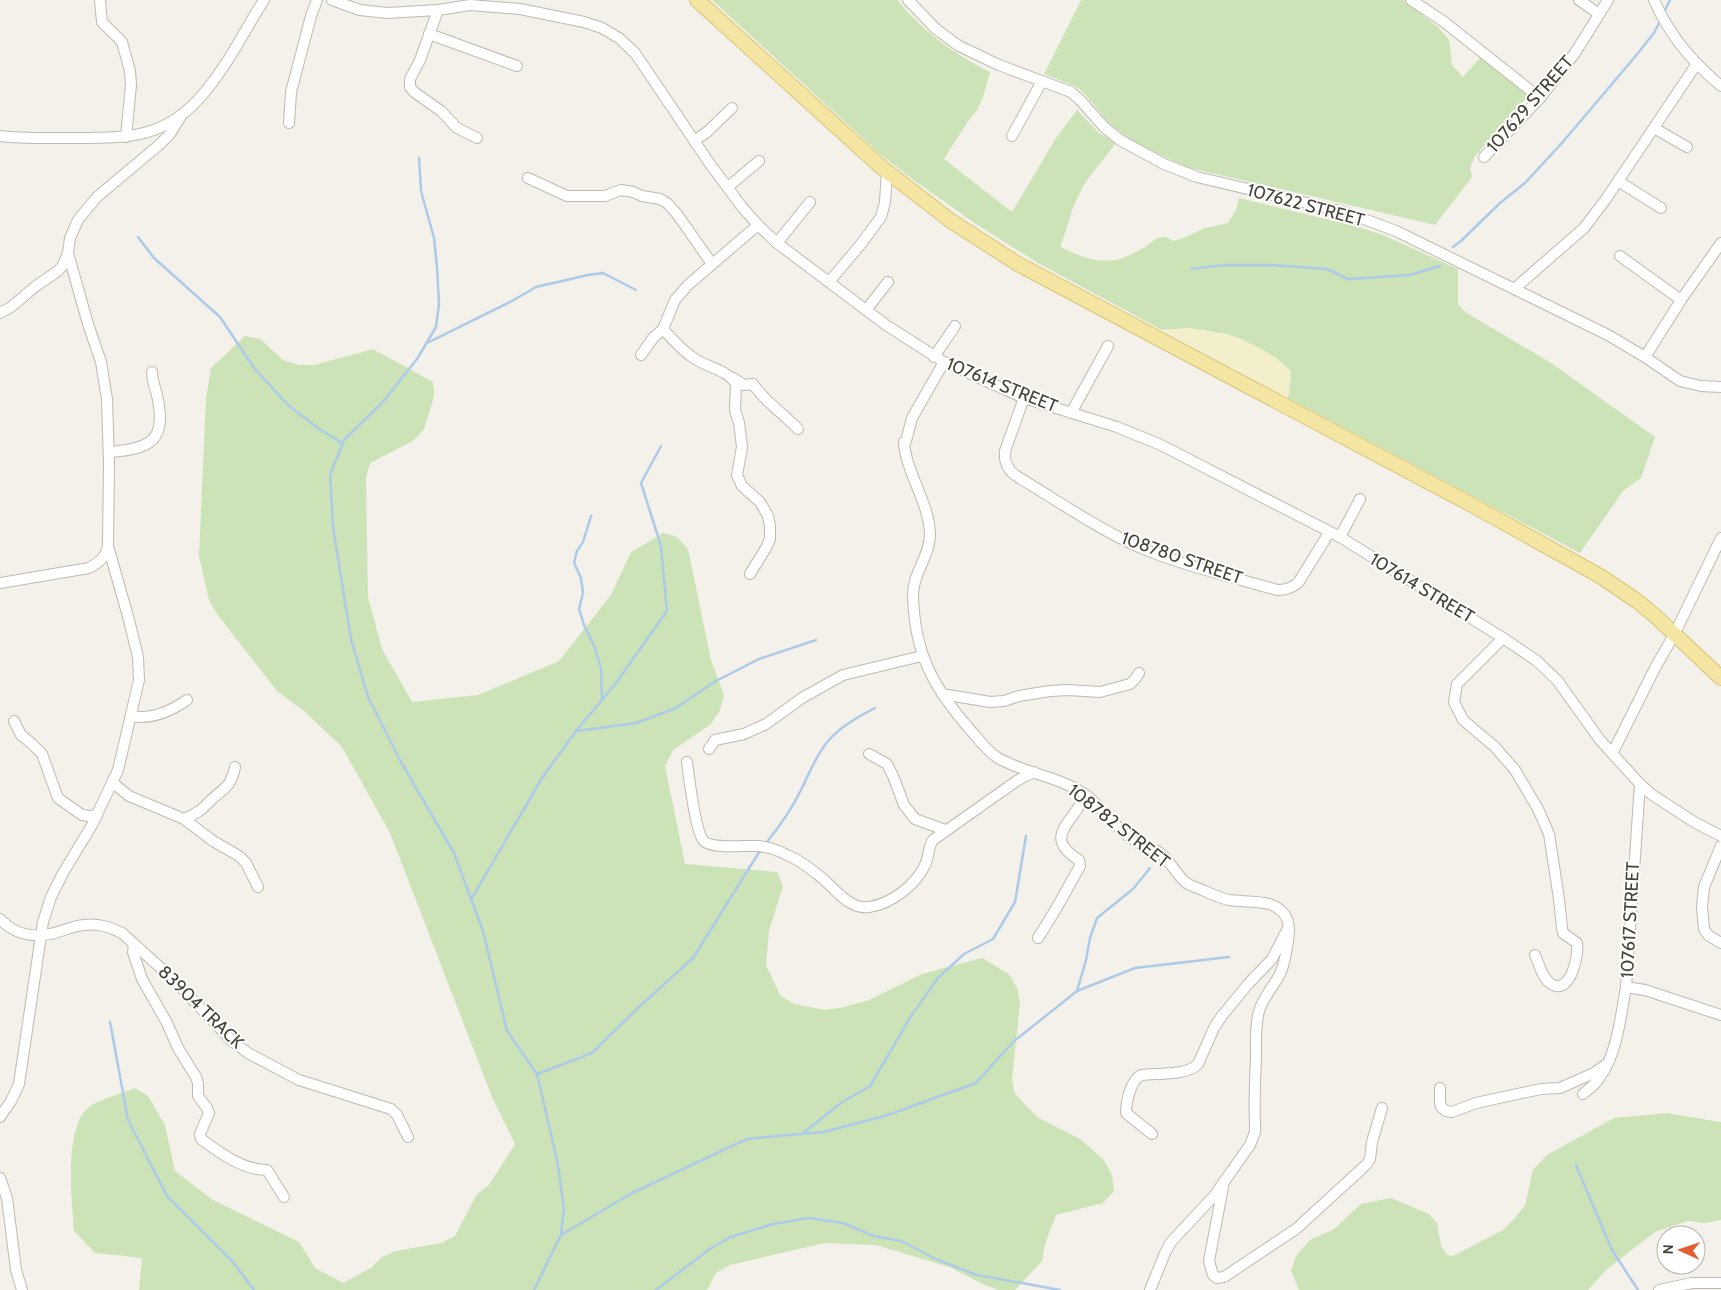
<svg xmlns="http://www.w3.org/2000/svg" width="1721" height="1290" viewBox="0 0 1721 1290" font-family="Cabin,sans-serif">
	<style>
		.green { fill: #cbe3b7 }
		.sand { fill: #f3efca }
		.lines { fill: none; stroke-linecap: round; stroke-linejoin: round }
		.stream { stroke: #adcae9; stroke-width: 2.5 }
		.minor-casing { stroke: #bebaae; stroke-width: 12 }
		.major-casing { stroke: #d8c474; stroke-width: 16 }
		.minor { stroke: #fff; stroke-width: 10 }
		.major { stroke: #f4e5a3; stroke-width: 14 }
		.labels { text-anchor: middle; dominant-baseline: central; stroke-width: 4; stroke-linejoin: round; paint-order: stroke }
		.street-label { font-size: 18px; fill: #474339; stroke: #fff }
	</style>
	<rect width="100%" height="100%" fill="#f3f1ea"/>
	<g class="green">
		<path d="M712 0H897C923 31 953 54 990 72L983 97 977 110 968 121 944 159 1012 212 1056 138 1077 110 1099 133 1116 143C1102 162 1084 180 1076 201 1069 216 1067 231 1060 246 1078 257 1099 264 1120 259 1128 256 1139 251 1145 247 1155 240 1161 232 1173 241L1186 237 1205 228 1228 223 1236 210 1239 198 1359 227 1383 235 1458 269V304L1465 312 1551 363 1655 437 1641 478 1623 491 1580 553 1288 398 1291 378 1278 359 1241 339 1226 334 1189 328 1162 330 1038 263 973 222 911 178 880 154Z"/>
		<path d="M1081 0H1403L1438 27 1449 40 1452 65 1463 77 1480 58 1529 95 1475 156 1470 168 1472 177 1435 225 1186 167 1132 141 1109 123 1084 93 1077 87 1044 74Z"/>
		<path d="M245 336 260 339 283 360 299 365H314L373 349 433 382 434 397 424 429 413 441 370 463 366 478 368 597 382 649 412 702 478 695 559 661 611 595 631 552 663 533 677 537 688 549 711 660 724 695 720 710 711 724 673 750 665 766 685 864 777 872 783 886 769 931 766 965 780 995 794 1004 825 1010 840 1008 869 1000 922 974 982 958 1009 974 1017 988 1020 1003 1012 1079 1015 1094 1037 1117 1080 1139 1104 1160 1112 1175 1114 1191 1103 1203 1056 1215 1045 1244 1042 1261 1015 1290H998L983 1284 949 1267 876 1245 825 1243 730 1265 716 1273 707 1290H139L142 1258 95 1253 74 1231C72 1202 63 1127 89 1107 96 1101 125 1092 135 1088L148 1096 165 1125 175 1171 213 1200 299 1242 315 1268 343 1283 371 1268 382 1257 396 1251 442 1243 455 1236 477 1194 489 1185 515 1144 492 1097 390 833 342 747 304 711 277 691 217 614 209 600 199 556 206 398 211 368Z"/>
		<path d="M1667 1113 1721 1122V1220L1705 1223 1688 1221 1655 1232 1606 1270 1588 1290H1299L1291 1271 1296 1256 1311 1239 1333 1230 1361 1204 1391 1198 1429 1214 1437 1223 1441 1246 1447 1255 1453 1256 1503 1230 1515 1218 1525 1205 1533 1170 1547 1155 1614 1118Z"/>
	</g>
	<path class="sand" d="M1189 328C1228 333 1262 343 1291 371L1288 398 1162 330Z"/>
	<g class="lines">
		<g class="stream">
			<path d="M1663 14 1670 0"/>
			<path d="M419 158 421 191 434 238 437 267 439 304 436 327 417 359 382 403 344 440 330 475 333 527 351 639 368 697 401 762 454 853 483 931 507 1031 537 1074 557 1160 564 1209 561 1235 534 1290"/>
			<path d="M138 237 154 258 220 317 254 368 288 405 315 426 342 443"/>
			<path d="M1453 247 1461 241 1500 203 1525 183 1561 144 1634 58 1654 33 1660 21"/>
			<path d="M1191 269 1225 265H1270L1327 269 1348 279 1410 275 1440 266"/>
			<path d="M427 343 512 301 536 287 588 275 603 273 636 290"/>
			<path d="M591 516 583 542 577 551 574 563 581 578 583 593 579 609 584 625 595 648 601 669 602 699"/>
			<path d="M577 731 636 723 676 708 714 682 759 659 816 640"/>
			<path d="M766 843C780 826 792 809 802 788 810 772 816 755 828 741 841 726 858 717 875 708"/>
			<path d="M472 898 542 778 576 731 616 683 667 611 661 546 641 483 661 446"/>
			<path d="M1077 991 1086 960 1090 938 1097 918 1133 889 1150 868"/>
			<path d="M110 1022 128 1120 167 1196 232 1261 254 1290"/>
			<path d="M537 1074 592 1053 640 1006 693 958 761 849"/>
			<path d="M802 1134 841 1103 870 1086 911 1016 938 978 964 954 993 939 1015 902 1026 836"/>
			<path d="M1576 1165 1612 1250 1638 1290"/>
			<path d="M561 1235 632 1193 747 1139 823 1132 885 1116 976 1083 1013 1042 1077 991 1135 968 1229 957"/>
			<path d="M656 1290 711 1248 731 1237 773 1224 809 1218 843 1223 874 1236 901 1241 938 1260 977 1275 1060 1290"/>
		</g>
		<defs>
			<g id="minor">
				<path d="M100 0 102 22 122 42 130 71 131 85 126 137"/>
				<path d="M332 0 360 10 387 13 438 10 470 5 520 9 584 22 602 28 619 38 635 53 710 164 742 207 758 225 777 243 886 325 944 362 1024 398 1117 427 1161 445 1340 537 1503 638 1537 661 1557 680 1600 740 1640 784 1651 794 1694 822 1721 836"/>
				<path d="M908 0 936 29 959 46 999 65 1071 92 1081 101 1104 127 1120 140 1164 164 1197 177 1345 212 1396 231 1608 335 1645 357 1680 381 1701 386 1721 387"/>
				<path d="M1411 0 1443 21 1540 98"/>
				<path d="M1579 0 1599 14"/>
				<path d="M1654 0C1669 35 1692 62 1721 86"/>
				<path d="M438 10 420 60 410 79V87L414 92 441 111 457 128 477 138"/>
				<path d="M429 34 517 66"/>
				<path d="M289 123 291 92 311 16 317 0"/>
				<path d="M1654 128 1687 147"/>
				<path d="M0 136C24 139 49 138 73 138 128 138 166 139 204 93 228 65 244 31 264 0"/>
				<path d="M1012 136 1042 81"/>
				<path d="M694 141 707 132 732 108"/>
				<path d="M1484 157 1540 98 1575 53 1608 0"/>
				<path d="M528 178 567 196H605L621 190 633 192 642 196 660 199 667 203 677 214 712 264"/>
				<path d="M1618 181 1661 208"/>
				<path d="M728 187 759 161"/>
				<path d="M777 243 810 202"/>
				<path d="M1620 256 1681 300"/>
				<path d="M829 282 861 244 881 217 885 202 887 171"/>
				<path d="M1514 289 1584 228 1606 199 1696 65"/>
				<path d="M866 310 888 282"/>
				<path d="M0 313 11 307 36 286 58 271 63 265 68 253"/>
				<path d="M663 329C673 340 682 351 695 359 709 368 725 369 736 383L735 410 739 423 742 447 737 475 742 486 760 502 768 516 770 526V539L766 548 750 574"/>
				<path d="M641 355 653 338 663 329 675 300 688 285 758 225"/>
				<path d="M934 357 955 326"/>
				<path d="M1645 357 1681 300 1721 243"/>
				<path d="M944 362 912 418 906 441 904 442C906 473 929 502 930 534 930 556 913 573 913 594 914 654 934 689 973 733 980 741 988 752 998 758 1026 774 1059 776 1086 795 1103 808 1114 827 1132 839 1140 846 1151 846 1160 853 1170 861 1175 872 1184 881 1188 885 1194 887 1200 889 1209 893 1219 898 1229 900 1248 903 1277 897 1287 919 1290 926 1289 934 1288 941 1286 953 1285 965 1279 976 1272 988 1263 998 1259 1011 1255 1026 1256 1042 1256 1057 1255 1079 1254 1102 1255 1125V1132L1250 1145 1214 1196 1171 1242 1165 1253 1150 1290"/>
				<path d="M733 378 744 385 753 384C765 402 783 413 798 429"/>
				<path d="M1024 398 1005 451C1004 463 1008 471 1018 477 1058 501 1098 529 1141 548 1185 566 1232 577 1277 590 1286 590 1291 588 1298 583L1329 533"/>
				<path d="M1071 413 1108 346"/>
				<path d="M109 452C152 449 167 440 157 395 155 387 152 380 152 372"/>
				<path d="M1340 537 1360 499"/>
				<path d="M0 583 89 568C99 563 107 557 108 546"/>
				<path d="M1503 638 1457 684 1454 702 1463 720 1495 747 1515 770 1538 809 1549 834 1559 899 1562 928 1563 933 1577 943C1579 955 1571 993 1553 985 1543 981 1539 964 1535 955"/>
				<path d="M942 694 990 702 1004 701 1019 696 1050 691 1068 690 1100 692 1130 684 1136 678 1139 673"/>
				<path d="M131 716C151 720 171 711 187 700"/>
				<path d="M14 721 21 735 31 743 42 754 58 798 82 815 89 816 97 815"/>
				<path d="M709 749 715 740 744 734 766 724 802 698 843 675 922 656"/>
				<path d="M1613 752 1655 668 1675 633 1721 538"/>
				<path d="M869 754 887 764 893 776 904 805 915 819 945 830"/>
				<path d="M687 762C689 777 695 830 703 840 710 850 746 845 758 846 769 847 778 850 787 855 800 860 812 870 822 878 836 890 850 910 869 907 891 904 916 885 925 865 929 857 928 847 933 840L1018 780 1034 772"/>
				<path d="M112 782 129 796 184 819 213 841 239 856 246 863 258 887"/>
				<path d="M1640 784 1626 987 1645 990 1721 1015"/>
				<path d="M184 819C197 813 201 811 210 801 224 788 231 787 235 767"/>
				<path d="M1721 846 1704 887 1702 907 1704 929 1708 935 1721 943"/>
				<path d="M0 919C13 933 31 938 50 934 61 932 72 926 84 925 96 923 111 927 122 933L174 980 232 1041 248 1053 299 1080 391 1109 397 1115 408 1137"/>
				<path d="M1038 938 1056 909 1080 866 1079 860C1040 836 1076 821 1085 795"/>
				<path d="M134 944 133 952 142 979 167 1023 178 1048 196 1077 198 1083V1096L207 1108 209 1113 200 1134 201 1139C220 1153 243 1170 267 1170L284 1197"/>
				<path d="M1440 1088V1102L1441 1107 1446 1111 1452 1112 1476 1103 1541 1089 1560 1088 1594 1073 1608 1063"/>
				<path d="M1583 1094C1589 1089 1596 1084 1600 1077 1617 1054 1621 1015 1626 987"/>
				<path d="M0 1117 11 1101 19 1084 43 922 51 897 63 873 92 825 118 770 139 680 138 657 129 620 108 546 109 463 107 399 101 362 88 324 68 253 70 238 78 220 97 197 159 145 170 134 181 116"/>
				<path d="M1152 1134 1126 1113C1126 1101 1131 1080 1141 1075 1157 1073 1187 1076 1198 1064L1214 1028 1221 1017 1249 983 1272 959 1287 930"/>
				<path d="M0 1178 7 1198 16 1270 22 1290"/>
				<path d="M1223 1187 1209 1261 1213 1275 1217 1278 1224 1277 1296 1229 1366 1165 1370 1159 1372 1142 1382 1108"/>
				<path d="M1659 1290 1692 1283H1721"/>
			</g>
			<path id="major" d="M697 0 880 166 951 221 1018 264 1472 505 1600 576 1637 601 1653 614 1721 678"/>
		</defs>
		<use href="#minor" class="minor-casing"/>
		<use href="#major" class="major-casing"/>
		<use href="#minor" class="minor"/>
		<use href="#major" class="major"/>
	</g>
	<g class="labels">
		<g class="street-label">
			<text transform="translate(1530 104) rotate(-49)">107629 STREET</text>
			<text transform="translate(1306 205) rotate(15)">107622 STREET</text>
			<text transform="translate(1002 385) rotate(22)">107614 STREET</text>
			<text transform="translate(1182 558) rotate(19)">108780 STREET</text>
			<text transform="translate(1422 588) rotate(31)">107614 STREET</text>
			<text transform="translate(1119 826) rotate(38)">108782 STREET</text>
			<text transform="translate(1630 920) rotate(-87)">107617 STREET</text>
			<text transform="translate(201 1007) rotate(44)">83904 TRACK</text>
		</g>
	</g>
	<g transform="translate(1681 1250) rotate(273)"><circle r="24" fill="#ffffff" stroke="#b5b4b0"/>
	<path d="M0-4L9 19L0 12L-9 19Z" fill="#e45e31"/>
	<text y="-8" font-size="14" font-weight="bold" text-anchor="middle" fill="#474339">N</text>
	</g>
</svg>
